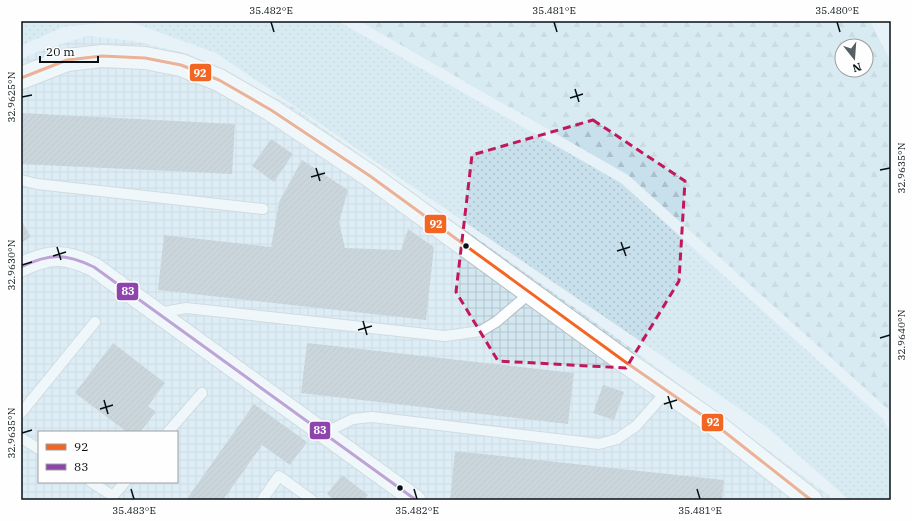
<svg xmlns="http://www.w3.org/2000/svg" width="912" height="521" viewBox="0 0 912 521" font-family="'IBM Plex Serif',serif">
	<style>
		.industrial { fill: url(#industrial-grid); fill-rule: evenodd }
		.green { fill: url(#green-dots) }
		.forest { fill: url(#forest-firs); fill-rule: evenodd }
		.building { fill: url(#building-hatch) }
		.lines { fill: none; stroke-linecap: round; stroke-linejoin: round }
		.service-casing { stroke: #b5bfc4; stroke-width: 12 }
		.minor-casing { stroke: #b5bfc4; stroke-width: 21 }
		.tertiary-casing { stroke: #b5bfc4; stroke-width: 24 }
		.service { stroke: #fbfdfe; stroke-width: 10 }
		.minor { stroke: #fbfdfe; stroke-width: 19 }
		.tertiary { stroke: #fbfdfe; stroke-width: 22 }
		.bus-1-casing { stroke: #fefefe; stroke-width: 6 }
		.bus-2-casing { stroke: #fefefe; stroke-width: 6 }
		.bus-1 { stroke: #f26522; stroke-width: 3 }
		.bus-2 { stroke: #8e44ad; stroke-width: 3 }
		.marked { fill: none; stroke: #c2185b; stroke-width: 3; stroke-dasharray: 8 5; stroke-linejoin: round }
		.ticks { fill: none; stroke: #071014; stroke-width: 1.5 }
		.bus-dot { fill: #071014; stroke: #fefefe; stroke-width: 1.5 }
		.line-badge { stroke: #fefefe; stroke-width: 1.5 }
		.badge-label { font-size: 11px; text-anchor: middle; font-weight: bold; fill: #fff }
		.neatline { fill: none; stroke: #071014; stroke-width: 1.5 }
		.ticks-label { font-size: 10px; text-anchor: middle; fill: #071014 }
	</style>
	<defs>
		<pattern id="industrial-grid" width="8" height="8" patternUnits="userSpaceOnUse"><rect width="8" height="8" fill="#d3e7f1"/><path d="M0 4h8M4 0v8" fill="none" stroke="#b4c5ce"/></pattern>
		<pattern id="green-dots" width="8" height="8" patternUnits="userSpaceOnUse"><rect width="8" height="8" fill="#c8e0eb"/><path d="M2 2h.1M6 6h.1" fill="none" stroke="#aabfc9" stroke-width="1.8" stroke-linecap="round"/></pattern>
		<pattern id="forest-firs" width="22" height="20" patternUnits="userSpaceOnUse"><rect width="22" height="20" fill="#c8e0eb"/><path d="M5 1l3.5 6h-7zM16 11l3.5 6h-7z" fill="#aabfc9"/></pattern>
		<pattern id="building-hatch" width="6" height="6" patternUnits="userSpaceOnUse"><rect width="6" height="6" fill="#acb4ba"/><path d="M-1 1l2-2M0 6l6-6M5 7l2-2" fill="none" stroke="#929a9f"/></pattern>
	</defs>
	<rect width="100%" height="100%" fill="#e6f2f8"/>
	<path class="industrial" d="M87 36 135 41 188 54 292 106 628 346 835 500H21V59L42 50ZM39 432H177V482H39Z"/>
	<g class="green">
		<path d="M21 21H120L63 27 21 46Z"/>
		<path d="M128 21H338L621 183 883 419 891 434V500H849L768 428 216 53Z"/>
	</g>
	<path class="forest" d="M359 21H870L891 62V412L628 175ZM842 46H866V70H842Z"/>
	<g class="building">
		<path d="M21 113 235 124 232 174 21 164Z"/>
		<path d="M271 139 293 154 274 182 252 166Z"/>
		<path d="M302 160 348 190 339 222 345 248 401 250 408 229 434 247 426 320 158 290 164 235 271 247 279 202Z"/>
		<path d="M21 220 31 237 21 243Z"/>
		<path d="M113 343 165 383 148 406 156 412 140 432H127L75 393Z"/>
		<path d="M307 343 574 373 568 424 301 393Z"/>
		<path d="M603 385 624 392 614 420 593 413Z"/>
		<path d="M254 404 307 442 290 465 262 445 223 500H186Z"/>
		<path d="M455 451 724 480 722 500H450Z"/>
		<path d="M342 475 368 495 364 500H334L327 494Z"/>
	</g>
	<g class="lines">
		<defs>
			<g id="service">
				<path d="M21 180 37 184 263 209"/>
				<path d="M158 313 186 308 445 336 481 331 496 322 530 293"/>
				<path d="M21 413 95 322"/>
				<path d="M168 432 202 393"/>
				<path d="M324 433 353 419 372 417 599 444 617 439 636 426 667 391"/>
				<path d="M21 438 39 449"/>
				<path d="M91 482 113 496 125 482"/>
				<path d="M262 500 279 476 312 500"/>
			</g>
			<path id="minor" d="M21 267C50 253 65 253 94 267L416 500"/>
			<path id="tertiary" d="M21 78 67 60 102 56 145 58 181 65 219 80 271 110 370 176 624 361 712 422 811 500"/>
		</defs>
		<use href="#service" class="service-casing"/>
		<use href="#minor" class="minor-casing"/>
		<use href="#tertiary" class="tertiary-casing"/>
		<use href="#service" class="service"/>
		<use href="#minor" class="minor"/>
		<use href="#tertiary" class="tertiary"/>
		<defs>
			<path id="bus-1" d="M21 78 67 60 102 56 145 58 181 65 219 80 271 110 370 176 624 361 712 422 811 500"/>
			<path id="bus-2" d="M21 267C50 253 65 253 94 267L416 500"/>
		</defs>
		<use href="#bus-1" class="bus-1-casing"/>
		<use href="#bus-2" class="bus-2-casing"/>
		<use href="#bus-1" class="bus-1"/>
		<use href="#bus-2" class="bus-2"/>
	</g>
	<path d="M0 0H912V521H0ZM593 120 685 181 679 281 626 368 498 361 456 292 472 155Z" fill="#e6f2f8" fill-opacity=".55" fill-rule="evenodd"/>
	<path class="marked" d="M593 120 685 181 679 281 626 368 498 361 456 292 472 155Z"/>
	<path class="ticks" d="M271 22 274 32M554 22 557 32M837 22 840 32M575 89 579 102M22 97 32 95M570 98 583 94M316 168 320 181M880 170 890 168M311 177 325 173M621 242 626 256M57 247 61 260M617 251 630 247M53 256 66 252M22 265 32 262M363 321 367 335M358 330 372 326M880 338 890 335M668 396 672 409M104 400 108 414M664 404 677 400M100 409 113 405M22 433 32 430M131 489 134 499M414 489 417 499M697 489 700 499"/>
	<g class="bus-dot">
		<circle cx="466" cy="246" r="3.5"/>
		<circle cx="400" cy="488" r="3.5"/>
	</g>
	<g class="line-badge">
		<rect x="189" y="63" width="23" height="19" rx="4" fill="#f26522"/>
		<rect x="424" y="214" width="23" height="20" rx="4" fill="#f26522"/>
		<rect x="116" y="282" width="23" height="19" rx="4" fill="#8e44ad"/>
		<rect x="701" y="413" width="23" height="19" rx="4" fill="#f26522"/>
		<rect x="309" y="421" width="22" height="19" rx="4" fill="#8e44ad"/>
	</g>
	<g class="badge-label">
		<text x="200" y="77">92</text>
		<text x="436" y="228">92</text>
		<text x="128" y="295">83</text>
		<text x="713" y="426">92</text>
		<text x="320" y="434">83</text>
	</g>
	<rect width="912" height="521" fill="none" stroke="#fefefe" stroke-width="44"/>
	<rect x="38" y="431" width="140" height="52" fill="#fefefe" stroke="#9b9fa0"/>
	<rect x="46" y="444" width="20" height="6" fill="#f26522" stroke="#9b9fa0"/>
	<text x="74" y="451" font-size="12" fill="#071014">92</text>
	<rect x="46" y="464" width="20" height="6" fill="#8e44ad" stroke="#9b9fa0"/>
	<text x="74" y="471" font-size="12" fill="#071014">83</text>
	<g transform="translate(854 58) rotate(163)"><circle r="19" fill="#fefefe" stroke="#9b9fa0"/>
	<path d="M0-3L7 15L0 10L-7 15Z" fill="#555f64"/>
	<text y="-6" font-size="11" font-weight="bold" text-anchor="middle" fill="#071014">N</text>
	</g>
	<path d="M40 56v6h58v-6" fill="none" stroke="#071014" stroke-width="2"/>
	<text x="46" y="56" font-size="12" fill="#071014" stroke="#fefefe" stroke-width="3" paint-order="stroke">20 m</text>
	<rect x="22" y="22" width="868" height="477" class="neatline"/>
	<g class="ticks-label">
		<text x="271" y="14">35.482°E</text>
		<text x="554" y="14">35.481°E</text>
		<text x="837" y="14">35.480°E</text>
		<text transform="translate(11 97) rotate(-90)" y="4">32.9625°N</text>
		<text transform="translate(901 168) rotate(-90)" y="4">32.9635°N</text>
		<text transform="translate(11 265) rotate(-90)" y="4">32.9630°N</text>
		<text transform="translate(901 335) rotate(-90)" y="4">32.9640°N</text>
		<text transform="translate(11 433) rotate(-90)" y="4">32.9635°N</text>
		<text x="134" y="514">35.483°E</text>
		<text x="417" y="514">35.482°E</text>
		<text x="700" y="514">35.481°E</text>
	</g>
</svg>
